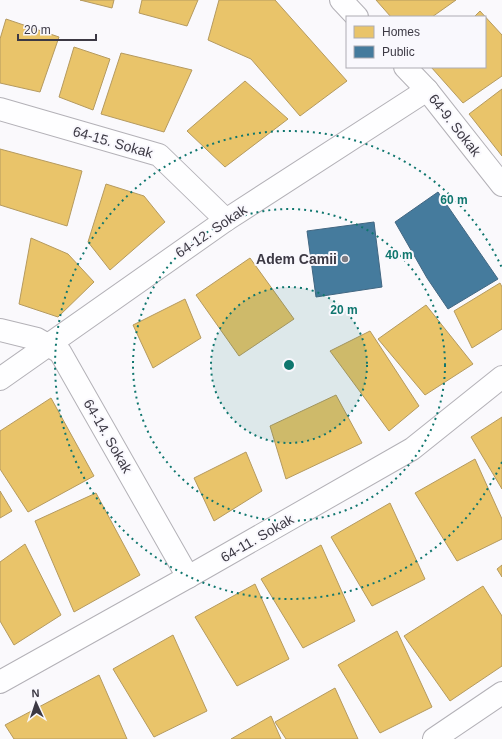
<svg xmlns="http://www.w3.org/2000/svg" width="502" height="739" viewBox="0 0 502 739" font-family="Helvetica,sans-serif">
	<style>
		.homes { fill: #e9c46a; stroke: #b59a5f }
		.public { fill: #457b9d; stroke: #426782 }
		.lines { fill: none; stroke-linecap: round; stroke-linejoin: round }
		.minor-casing { stroke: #b3b1b7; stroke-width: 24 }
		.minor { stroke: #fefeff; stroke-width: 22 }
		.ring { fill: none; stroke: #0f766e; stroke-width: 2; stroke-dasharray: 2 4 }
		.poi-dot { fill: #7e7c84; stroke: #f9f8fd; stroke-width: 1.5 }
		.labels { text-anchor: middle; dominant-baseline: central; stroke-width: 4; stroke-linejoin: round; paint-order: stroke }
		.street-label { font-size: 14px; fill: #3c3944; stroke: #f9f8fd }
		.poi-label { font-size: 14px; font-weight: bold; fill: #3c3944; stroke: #f9f8fd; text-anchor: end }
		.centre { fill: #0f766e; stroke: #f9f8fd; stroke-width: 2 }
		.ring-label { font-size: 12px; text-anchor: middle; font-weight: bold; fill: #0f766e; stroke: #f9f8fd; stroke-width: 4; stroke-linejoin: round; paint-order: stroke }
	</style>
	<rect width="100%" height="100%" fill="#faf9fc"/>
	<g class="homes">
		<path d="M80 0H114L112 8Z"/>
		<path d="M142 0H198L187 26 139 13Z"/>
		<path d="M219 0H275L347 81 300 116 251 59 208 40Z"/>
		<path d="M376 0H456L432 17H391Z"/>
		<path d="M480 11 502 35V76L463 103 431 67H485V17H474Z"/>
		<path d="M6 19 59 37 40 92 0 83V39Z"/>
		<path d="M74 47 110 59 93 110 59 97Z"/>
		<path d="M121 53 192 70 164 132 101 114Z"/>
		<path d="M245 81 288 119 225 167 187 131Z"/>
		<path d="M502 89V156L469 114Z"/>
		<path d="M0 149 82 171 67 226 0 205Z"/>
		<path d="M106 184 144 196 165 222 110 270 88 242Z"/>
		<path d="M31 238 68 254 94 282 58 317 19 304Z"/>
		<path d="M250 258 294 319 239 356 196 295Z"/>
		<path d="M500 283 502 287V329L472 348 454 311Z"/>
		<path d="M185 299 201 338 153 368 133 325Z"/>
		<path d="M426 305 473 364 425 395 378 339Z"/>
		<path d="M370 331 419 406 389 431 330 351Z"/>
		<path d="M336 395 362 443 286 479 270 426Z"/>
		<path d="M51 398 94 476 28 512 0 469V431Z"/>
		<path d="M502 417V489L471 437Z"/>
		<path d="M246 452 262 491 214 521 194 478Z"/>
		<path d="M475 459 502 519V539L457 561 415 493Z"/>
		<path d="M0 491 12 511 0 518Z"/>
		<path d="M96 493 140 575 74 612 35 521Z"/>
		<path d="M390 503 425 579 372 606 331 537Z"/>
		<path d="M25 544 61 615 14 645 0 621V562Z"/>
		<path d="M321 545 355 621 303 648 261 579Z"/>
		<path d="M502 565V577L497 569Z"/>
		<path d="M255 584 289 659 237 686 195 617Z"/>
		<path d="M483 586 502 616V666L450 701 404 636Z"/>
		<path d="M397 631 432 707 380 733 338 665Z"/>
		<path d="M173 635 207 711 154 737 113 669Z"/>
		<path d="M99 675 127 739H14L5 725Z"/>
		<path d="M335 688 358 739H286L275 722Z"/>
		<path d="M271 716 281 739H231Z"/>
	</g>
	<g class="public">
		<path d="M438 192 498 279 448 309 427 278 395 222Z"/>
		<path d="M374 222 382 287 316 297 307 231Z"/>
	</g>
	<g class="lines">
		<defs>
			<g id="minor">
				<path d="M341 0 357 17"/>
				<path d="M405 67 427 90 502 185"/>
				<path d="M0 109 159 155 226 220"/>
				<path d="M0 330 37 339 60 352 188 577"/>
				<path d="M0 379 226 220 427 90"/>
				<path d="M0 682 188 577 412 449 502 377"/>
				<path d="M434 739 502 693"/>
			</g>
		</defs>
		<use href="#minor" class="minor-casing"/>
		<use href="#minor" class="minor"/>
	</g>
	<circle cx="289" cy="365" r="78" fill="#0f766e" fill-opacity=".12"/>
	<g class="ring">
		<circle cx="289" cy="365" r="78"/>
		<circle cx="289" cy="365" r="156"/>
		<path d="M502 462A234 234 0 1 1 502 268"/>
	</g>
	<circle class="poi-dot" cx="345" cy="259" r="4"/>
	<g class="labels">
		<g class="street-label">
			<text transform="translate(455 125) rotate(52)">64-9. Sokak</text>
			<text transform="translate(113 142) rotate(16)">64-15. Sokak</text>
			<text transform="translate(211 231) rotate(-34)">64-12. Sokak</text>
			<text transform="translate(108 436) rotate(60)">64-14. Sokak</text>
			<text transform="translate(257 538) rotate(-30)">64-11. Sokak</text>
		</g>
		<g class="poi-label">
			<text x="337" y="259">Adem Camii</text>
		</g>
	</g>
	<circle cx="289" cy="365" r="6" class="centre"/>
	<g class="ring-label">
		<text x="454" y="204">60 m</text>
		<text x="399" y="259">40 m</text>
		<text x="344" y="314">20 m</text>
	</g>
	<rect x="346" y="16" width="140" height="52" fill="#f9f8fd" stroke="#adacb3"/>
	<rect x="354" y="26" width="20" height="12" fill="#e9c46a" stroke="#adacb3"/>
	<text x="382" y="36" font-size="12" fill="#3c3944">Homes</text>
	<rect x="354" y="46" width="20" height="12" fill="#457b9d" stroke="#adacb3"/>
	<text x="382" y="56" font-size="12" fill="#3c3944">Public</text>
	<g transform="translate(36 703) rotate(357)" stroke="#f9f8fd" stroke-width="3" paint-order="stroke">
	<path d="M0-3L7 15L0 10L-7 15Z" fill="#3c3944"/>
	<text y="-6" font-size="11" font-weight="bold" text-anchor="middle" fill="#3c3944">N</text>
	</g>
	<path d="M18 34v6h78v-6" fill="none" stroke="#3c3944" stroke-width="2"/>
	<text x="24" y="34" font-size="12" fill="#3c3944" stroke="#f9f8fd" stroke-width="3" paint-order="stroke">20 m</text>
</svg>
